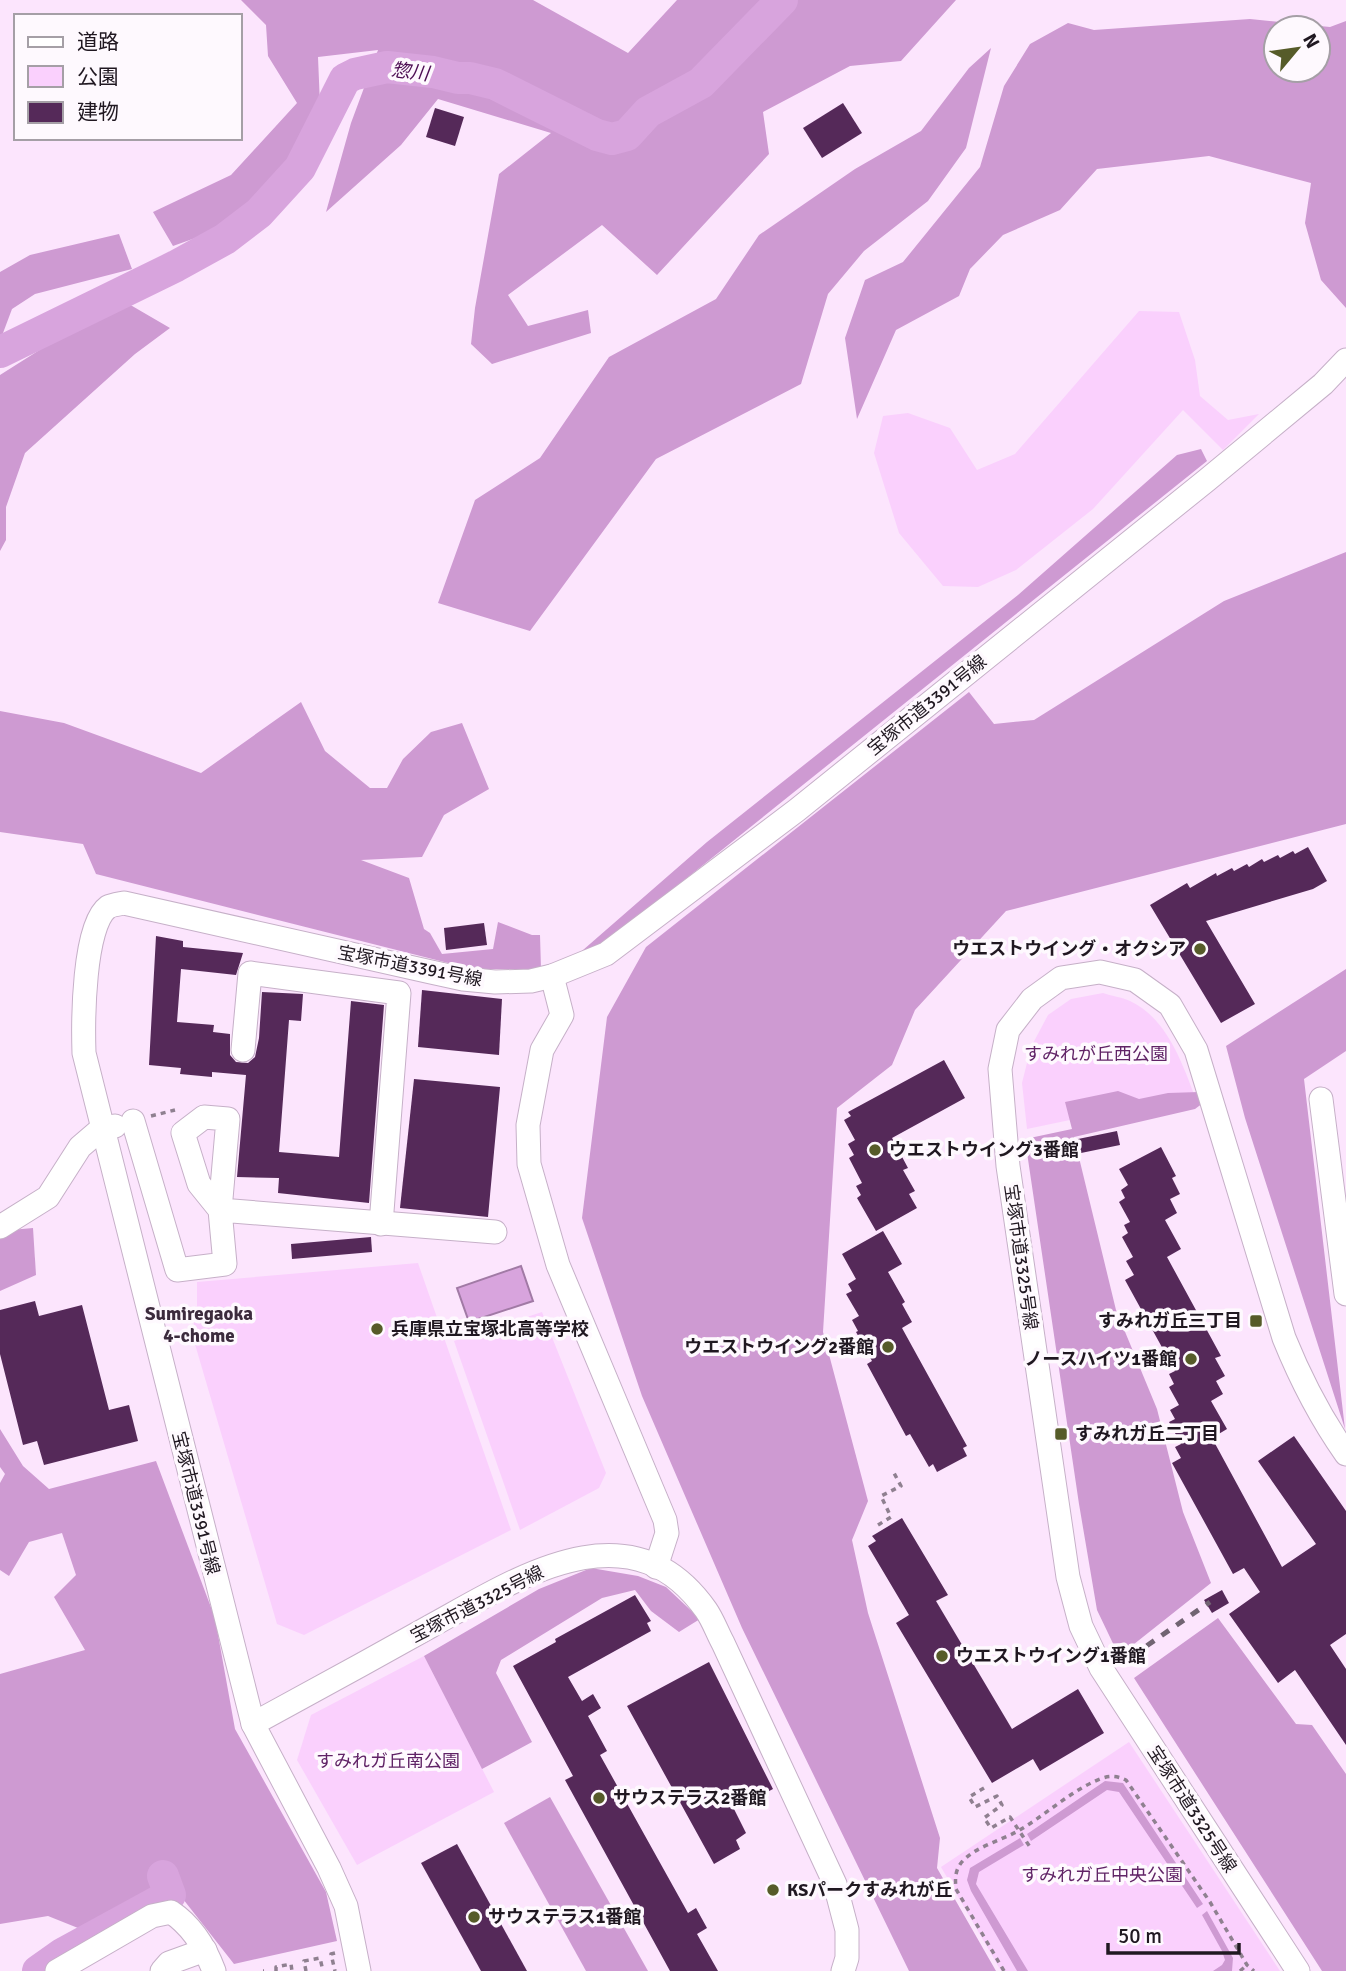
<svg xmlns="http://www.w3.org/2000/svg" width="1346" height="1971" viewBox="0 0 1346 1971" font-family="Signika,'Noto Sans JP',sans-serif">
	<style>
		.green { fill: #fad0fd }
		.forest { fill: #ce9ad2; fill-rule: evenodd }
		.water { fill: #d8a4dd; stroke: #a17aa5; stroke-width: 2 }
		.lines { fill: none; stroke-linecap: round; stroke-linejoin: round }
		.river { stroke: #d8a4dd; stroke-width: 32 }
		.building { fill: #552959 }
		.minor-casing { stroke: #c6b0c8; stroke-width: 25 }
		.path { stroke: #8f8090; stroke-width: 3.5; stroke-dasharray: 5 5; stroke-linecap: butt }
		.minor { stroke: #fff; stroke-width: 23 }
		.rail { stroke: #716472; stroke-width: 5; stroke-dasharray: 9 9; stroke-linecap: butt }
		.poi-dot { fill: #565b29; stroke: #fef9fe; stroke-width: 2.5 }
		.labels { text-anchor: middle; dominant-baseline: central; stroke-width: 7; stroke-linejoin: round; paint-order: stroke }
		.street-label { font-size: 18px; fill: #201821; stroke: #fef9fe }
		.poi-label { font-size: 18px; font-weight: bold; fill: #201821; stroke: #fef9fe; text-anchor: start }
		.park-label { font-size: 18px; fill: #602366; stroke: #fef9fe }
		.water-label { font-size: 19px; font-style: italic; fill: #4d0e53; stroke: #fef9fe }
		.neighbourhood-label { font-size: 19px; font-weight: bold; fill: #3c2b3d; stroke: #fef9fe }
	</style>
	<rect width="100%" height="100%" fill="#fce5fd"/>
	<g class="green">
		<path d="M1139 311 1179 312 1195 360 1200 396 1228 420 1259 414 1223 450 1183 410 1093 509 1016 570 978 587 943 586 899 533 874 453 883 416 908 413 950 428 977 470 1015 454Z"/>
		<path d="M1103 993C1111 996 1122 997 1130 1001 1166 1018 1181 1060 1194 1094L1027 1129 1022 1083 1031 1047 1048 1015 1071 999Z"/>
		<path d="M418 1263 511 1530 304 1635 277 1624 192 1334 197 1307V1282Z"/>
		<path d="M542 1312 606 1473 599 1488 520 1530 454 1341Z"/>
		<path d="M424 1656 494 1792 357 1865 297 1760 311 1715Z"/>
		<path d="M1129 1742 1280 1971H1001L941 1867Z"/>
	</g>
	<g class="forest">
		<path d="M241 0H533L628 53 677 0H956L901 61 850 66 763 112 769 154 657 275 602 225 508 295 528 326 588 310 591 333 492 364 471 344 475 308 499 174 551 133 438 99 401 145 326 212 351 123 378 50 318 57 320 105 297 149 253 204 201 236 173 246 153 212 231 175 297 103 268 56 266 25Z"/>
		<path d="M1250 19 1330 27 1346 21V308L1321 280 1305 223 1311 183 1209 156 1097 169 1060 210 1003 235 970 269 959 296 896 330 857 419 845 338 865 280 903 262 980 167 1004 86 1030 44 1068 23 1094 30ZM1276 28H1318V70H1276Z"/>
		<path d="M991 48 966 148 928 201 864 251 828 294 801 384 656 459 530 631 438 603 475 500 540 458 609 357 716 299 759 235 855 169 921 131 969 68Z"/>
		<path d="M119 234 132 269 35 294 12 309 0 341V272L30 255Z"/>
		<path d="M127 303 170 328 135 354 25 453 6 507V540L0 551V375L49 344Z"/>
		<path d="M1201 449 1207 461 612 938 575 957 707 842 1018 595 1177 455Z"/>
		<path d="M1346 552V824L1006 911 915 1010 892 1065 837 1108 823 1332 868 1501 852 1540 868 1613 940 1838 937 1868 996 1971H909L742 1628 642 1396 582 1218 607 1017 646 947 969 692 994 724 1034 720 1224 601Z"/>
		<path d="M301 702 325 751 370 788H387L403 759 431 732 462 723 489 789 444 815 422 857 361 860 409 878 424 929 430 933 442 954 493 949 498 922 532 935H540L541 969H472L96 874 83 844 0 832V711L64 723 201 773Z"/>
		<path d="M1346 969V1051L1304 1079 1345 1429 1245 1118 1226 1046Z"/>
		<path d="M1118 1091 1139 1099 1168 1093 1199 1092 1203 1103 1195 1109 1074 1137 1116 1310 1157 1409 1183 1512 1211 1583 1119 1656 1097 1610 1079 1504 1025 1139 1072 1129 1065 1102Z"/>
		<path d="M33 1228 36 1275 0 1291V1237L11 1230Z"/>
		<path d="M0 1429 23 1466 49 1489 156 1461 215 1618 235 1729 326 1892 337 1941 234 1964 183 1899 149 1896 83 1930 48 1916 0 1924V1674L85 1650 54 1597 76 1575 62 1533 29 1542 9 1576 0 1570V1483L5 1474 0 1467Z"/>
		<path d="M591 1568 638 1576 666 1587 700 1619 679 1632 651 1611 635 1590 602 1598 501 1660 496 1673 532 1742 482 1769 424 1656 539 1589Z"/>
		<path d="M1218 1618 1296 1724 1312 1725 1346 1774V1971H1322L1134 1678Z"/>
		<path d="M1105 1781 1123 1783 1203 1904 1197 1908 1119 1792 1107 1790 1031 1841 1027 1834Z"/>
		<path d="M550 1797 648 1971H586L504 1823Z"/>
		<path d="M1020 1838 1024 1845 979 1872 976 1884 1028 1971H1017L971 1891 967 1880 970 1868Z"/>
		<path d="M1207 1911 1233 1958 1232 1971H1213L1222 1965 1225 1960 1222 1951 1202 1915Z"/>
	</g>
	<path class="water" d="M521 1266 533 1301 469 1322 457 1288Z"/>
	<g class="lines">
		<g class="river">
			<path d="M0 352 176 266 225 239 259 213 300 168 345 79 355 74 387 67 433 72 458 78H470L495 84 597 135 612 139 627 135 648 112 701 83 782 0"/>
			<path d="M38 1971 62 1954 170 1895 163 1876"/>
		</g>
	</g>
	<g class="building">
		<path d="M843 103 862 133 822 158 803 128Z"/>
		<path d="M435 108 464 117 455 146 426 137Z"/>
		<path d="M1308 847 1327 881 1313 889 1206 921 1255 1004 1221 1023 1150 905 1187 883 1190 888 1216 873 1217 876 1232 868 1234 871 1247 864 1249 867 1262 859 1264 862 1278 855 1280 858 1293 851 1295 854Z"/>
		<path d="M484 923 487 945 446 950 444 928Z"/>
		<path d="M156 936 183 941V947L243 953 236 975 181 969 177 1022 214 1025 213 1032 230 1034V1055L236 1062 248 1063 255 1057 259 1038 262 992 303 994 301 1021 289 1020 279 1152 339 1157 351 1001 384 1005 369 1203 278 1193 279 1178 237 1177 246 1075 212 1072V1077L180 1074 181 1068 149 1065Z"/>
		<path d="M422 990 502 999 499 1055 418 1047Z"/>
		<path d="M944 1060 965 1098 892 1138 908 1168 903 1170 915 1191 909 1194 917 1208 876 1231 857 1198 861 1195 856 1186 862 1183 849 1158 854 1155 848 1144 855 1140 844 1120 851 1116 848 1112Z"/>
		<path d="M414 1079 500 1087 488 1217 400 1208Z"/>
		<path d="M1117 1131 1120 1145 1081 1153 1078 1139Z"/>
		<path d="M1161 1147 1176 1176 1172 1178 1180 1194 1170 1199 1177 1213 1165 1220 1181 1249 1167 1257 1221 1356 1215 1358 1225 1376 1216 1381 1223 1394 1211 1401 1227 1429 1212 1438 1282 1567 1316 1544 1258 1461 1294 1436 1346 1511V1634L1330 1645 1346 1669V1745L1295 1670 1278 1683 1229 1614 1260 1592 1244 1568 1233 1574 1172 1463 1181 1458 1175 1447 1181 1444 1169 1422 1175 1419 1170 1410 1179 1405 1169 1387 1174 1384 1169 1374 1175 1371 1125 1280 1134 1275 1126 1261 1133 1257 1122 1237 1128 1233 1124 1225 1130 1222 1119 1202 1125 1198 1121 1190 1128 1185 1119 1169Z"/>
		<path d="M883 1231 902 1264 888 1272 905 1302 902 1304 912 1322 902 1328 967 1446 963 1448 967 1456 937 1472 933 1464 929 1467 910 1434 906 1436 867 1364 872 1361 856 1332 858 1331 852 1320 859 1316 846 1294 852 1291 848 1284 856 1279 842 1254Z"/>
		<path d="M371 1237 372 1252 292 1259 291 1244Z"/>
		<path d="M35 1301 39 1316 82 1305 109 1410 129 1405 138 1441 44 1465 37 1441 23 1445 0 1354V1310Z"/>
		<path d="M902 1518 948 1595 936 1601 1012 1729 1078 1689 1104 1733 1040 1771 1033 1759 992 1783 896 1623 909 1615 868 1546 876 1541 872 1536Z"/>
		<path d="M1222 1590 1229 1603 1212 1613 1204 1600Z"/>
		<path d="M635 1595 651 1621 647 1623 651 1631 568 1677 582 1701 593 1694 601 1708 588 1716 607 1751 600 1755 688 1913 696 1908 707 1928 697 1934 718 1971H670L565 1780 573 1776 513 1666 556 1642 555 1639Z"/>
		<path d="M709 1662 773 1789 734 1809 746 1833 736 1840 740 1849 714 1864 627 1706Z"/>
		<path d="M457 1844 527 1971H481L421 1863Z"/>
	</g>
	<g class="lines">
		<defs>
			<g id="minor">
				<path d="M552 976 562 1015 542 1050 528 1125 529 1164 558 1265 665 1520 667 1533 656 1567"/>
				<path d="M243 1050 250 973 399 993 381 1224"/>
				<path d="M1321 1099 1346 1294"/>
				<path d="M133 1121 177 1270 225 1264 220 1210 199 1184 183 1133 204 1117 228 1119 220 1210 495 1232"/>
				<path d="M0 1227 48 1197 80 1147 101 1129 115 1126"/>
				<path d="M253 1724 84 1053C83 1023 83 925 108 907 112 905 119 904 124 903L431 972 463 979 495 982 531 981 552 976 606 954 797 810 1207 480 1323 384 1346 360"/>
				<path d="M57 1971 152 1916 171 1912C192 1926 205 1947 214 1971"/>
				<path d="M162 1971 169 1963 205 1950"/>
				<path d="M359 1971 346 1906 329 1868 253 1724C312 1692 372 1659 431 1626 515 1580 630 1502 706 1610 713 1620 717 1632 723 1643L835 1884 847 1930V1958L843 1971"/>
				<path d="M1298 1971 1101 1668 1081 1626 1068 1577 1008 1166 1000 1069 1008 1030 1032 999 1061 978 1100 972 1135 980 1170 1005 1196 1050 1284 1338C1301 1380 1320 1417 1346 1454"/>
			</g>
		</defs>
		<use href="#minor" class="minor-casing"/>
		<g class="path">
			<path d="M151 1116 175 1110"/>
			<path d="M878 1525 891 1517 881 1496 901 1486 894 1473"/>
			<path d="M984 1788 969 1797 975 1807 997 1796 1002 1805 984 1818 991 1828 1010 1817 1030 1847"/>
			<path d="M335 1953 331 1954 335 1971"/>
			<path d="M263 1971H264"/>
			<path d="M276 1971V1967L291 1964 292 1971"/>
			<path d="M306 1971 304 1961 320 1958 323 1971"/>
			<path d="M1004 1971 956 1889C955 1879 955 1871 961 1863 974 1847 1000 1841 1018 1831 1046 1815 1070 1791 1100 1779 1110 1775 1117 1776 1126 1780L1210 1902 1247 1965 1254 1971"/>
			<path d="M1240 1971 1247 1965"/>
		</g>
		<use href="#minor" class="minor"/>
		<path class="rail" d="M1132 1656 1210 1602"/>
	</g>
	<g class="poi-dot">
		<circle cx="1200" cy="949" r="7"/>
		<circle cx="875" cy="1150" r="7"/>
		<rect x="1249" y="1314" width="14" height="14" rx="3.5"/>
		<circle cx="377" cy="1329" r="7"/>
		<circle cx="888" cy="1347" r="7"/>
		<circle cx="1191" cy="1359" r="7"/>
		<rect x="1054" y="1427" width="14" height="14" rx="3.5"/>
		<circle cx="942" cy="1656" r="7"/>
		<circle cx="599" cy="1798" r="7"/>
		<circle cx="773" cy="1890" r="7"/>
		<circle cx="474" cy="1917" r="7"/>
	</g>
	<g class="labels">
		<g class="street-label">
			<text transform="translate(927 705) rotate(-39)">宝塚市道3391号線</text>
			<text transform="translate(410 966) rotate(11)">宝塚市道3391号線</text>
			<text transform="translate(1021 1257) rotate(82)">宝塚市道3325号線</text>
			<text transform="translate(196 1503) rotate(76)">宝塚市道3391号線</text>
			<text transform="translate(477 1604) rotate(-27)">宝塚市道3325号線</text>
			<text transform="translate(1192 1809) rotate(57)">宝塚市道3325号線</text>
		</g>
		<g class="poi-label">
			<text x="1186" y="949" text-anchor="end">ウエストウイング・オクシア</text>
			<text x="889" y="1150">ウエストウイング3番館</text>
			<text x="1242" y="1321" text-anchor="end">すみれガ丘三丁目</text>
			<text x="391" y="1329">兵庫県立宝塚北高等学校</text>
			<text x="874" y="1347" text-anchor="end">ウエストウイング2番館</text>
			<text x="1177" y="1359" text-anchor="end">ノースハイツ1番館</text>
			<text x="1075" y="1434">すみれガ丘二丁目</text>
			<text x="956" y="1656">ウエストウイング1番館</text>
			<text x="613" y="1798">サウステラス2番館</text>
			<text x="787" y="1890">KSパークすみれが丘</text>
			<text x="488" y="1917">サウステラス1番館</text>
		</g>
		<g class="park-label">
			<text x="1096" y="1054">すみれが丘西公園</text>
			<text x="388" y="1761">すみれガ丘南公園</text>
			<text x="1102" y="1875">すみれガ丘中央公園</text>
		</g>
		<g class="water-label">
			<text transform="translate(410 72) rotate(7)">惣川</text>
		</g>
		<g class="neighbourhood-label">
			<text x="199" y="1314">Sumiregaoka<tspan x="199" dy="22">4-chome</tspan></text>
		</g>
	</g>
	<rect x="14" y="14" width="228" height="126" fill="#fef9fe" stroke="#a59fa6" stroke-width="2"/>
	<rect x="28" y="37" width="35" height="10" fill="#ffffff" stroke="#a59fa6" stroke-width="2"/>
	<text x="77" y="49" font-size="21" fill="#201821">道路</text>
	<rect x="28" y="66" width="35" height="21" fill="#fad0fd" stroke="#a59fa6" stroke-width="2"/>
	<text x="77" y="84" font-size="21" fill="#201821">公園</text>
	<rect x="28" y="102" width="35" height="21" fill="#552959" stroke="#a59fa6" stroke-width="2"/>
	<text x="77" y="119" font-size="21" fill="#201821">建物</text>
	<g transform="translate(1297 49) rotate(61)"><circle r="33" fill="#fef9fe" stroke="#a59fa6" stroke-width="2"/>
	<path d="M0-5L12 26L0 18L-12 26Z" fill="#565b29"/>
	<text y="-10" font-size="19" font-weight="bold" text-anchor="middle" fill="#201821">N</text>
	</g>
	<path d="M1108 1943v10h131v-10" fill="none" stroke="#201821" stroke-width="3.5"/>
	<text x="1118" y="1943" font-size="21" fill="#201821" stroke="#fef9fe" stroke-width="5" paint-order="stroke">50 m</text>
</svg>
